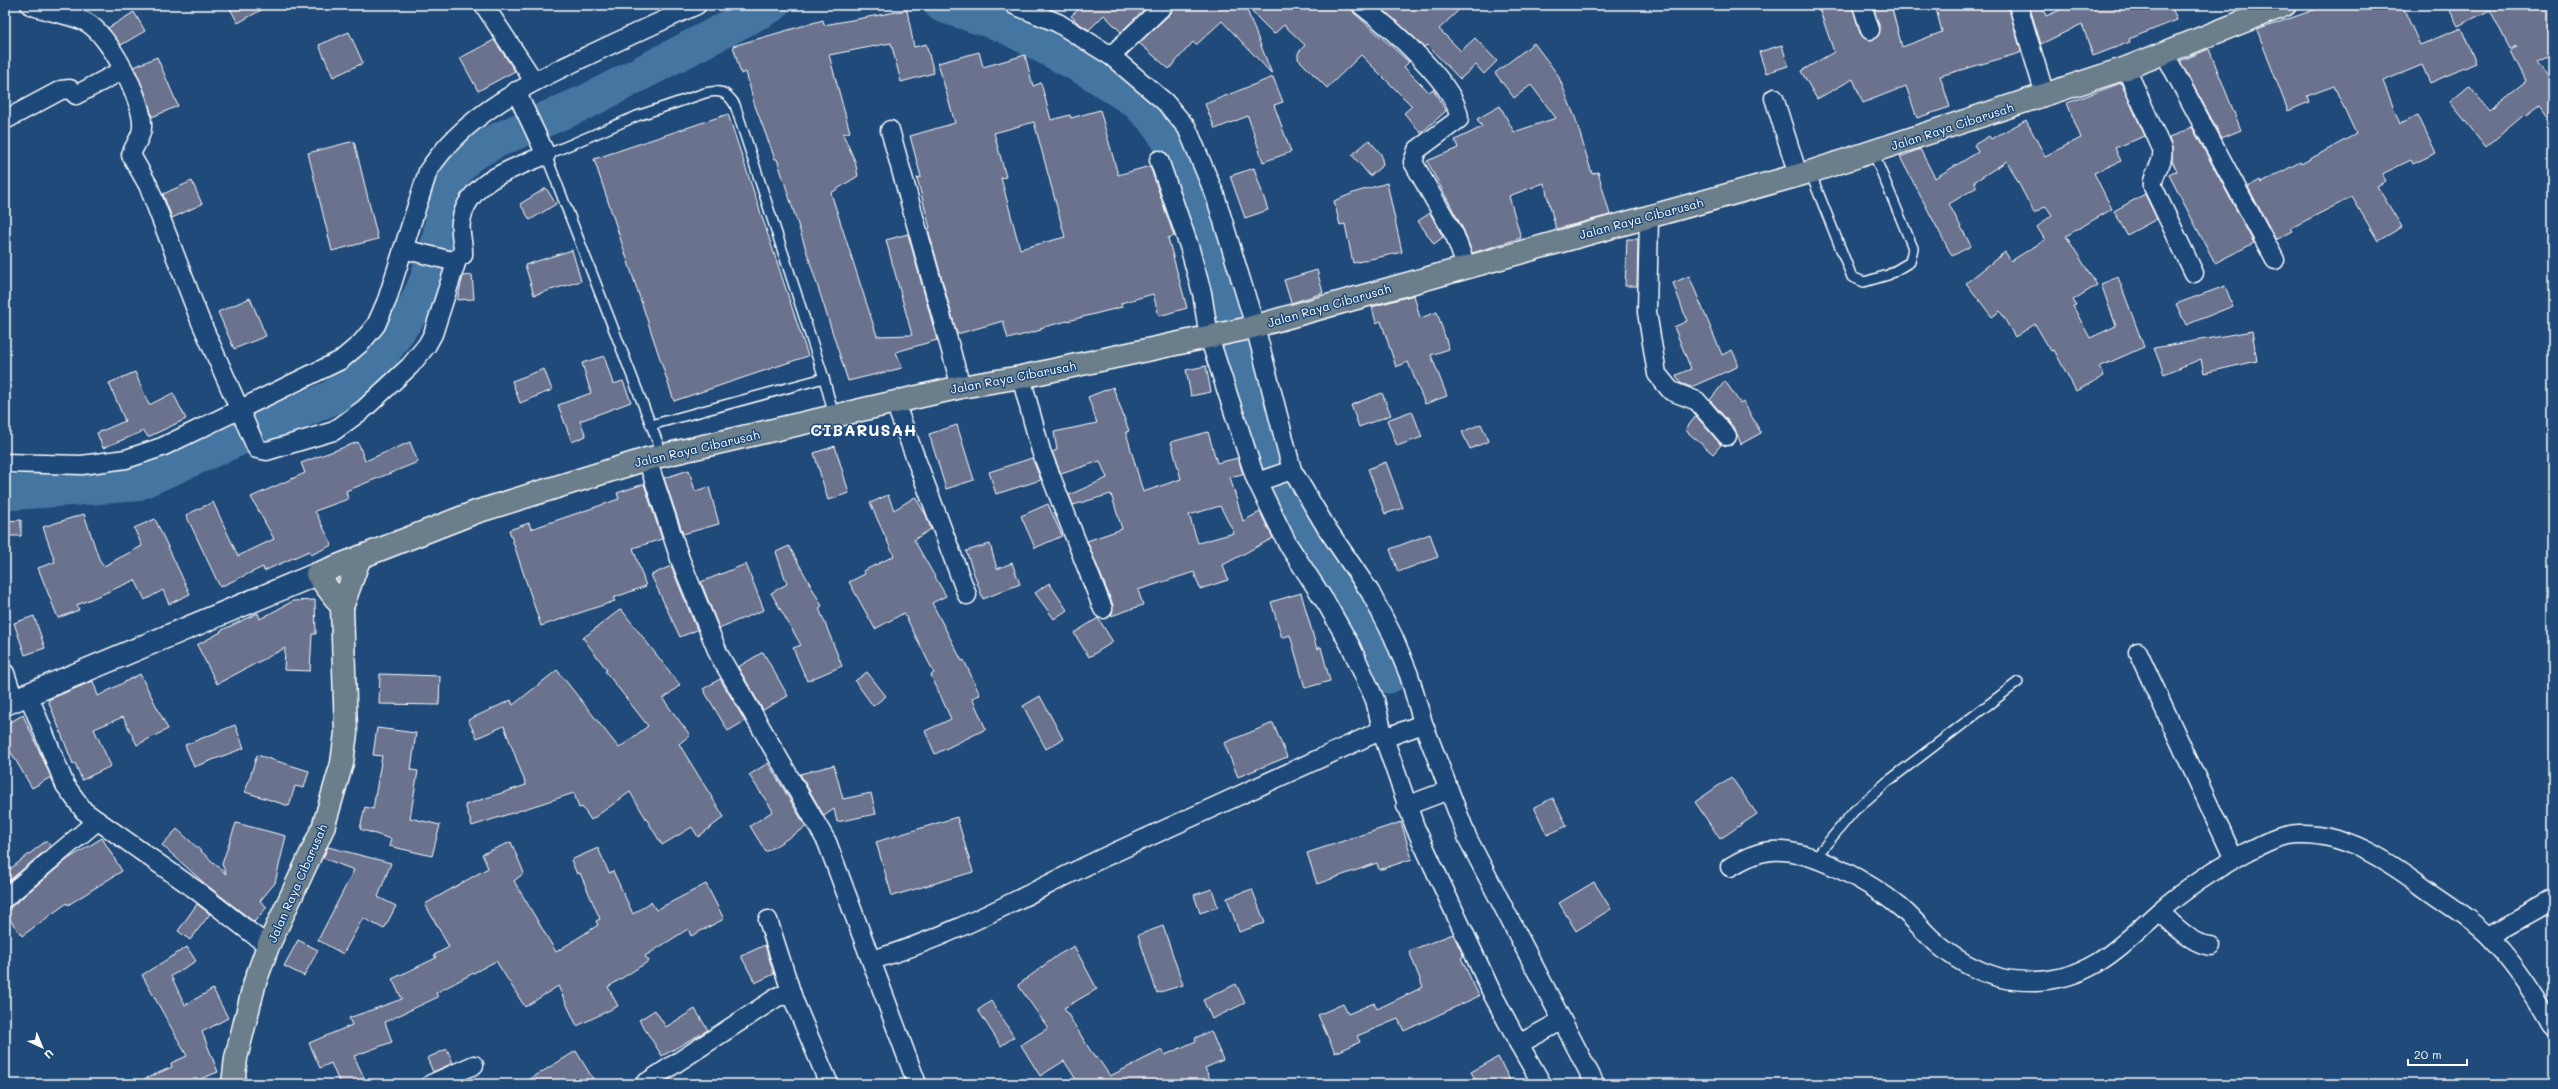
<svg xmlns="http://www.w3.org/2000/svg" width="2558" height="1089" viewBox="0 0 2558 1089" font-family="Mali,sans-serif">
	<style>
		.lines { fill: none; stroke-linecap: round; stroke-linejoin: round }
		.river { stroke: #4575a1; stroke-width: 35 }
		.building { fill: #6a728e; stroke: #fff; fill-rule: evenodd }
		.lane-casing { stroke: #fff; stroke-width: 12 }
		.street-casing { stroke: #fff; stroke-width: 21 }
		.secondary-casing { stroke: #fff; stroke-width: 25 }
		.primary-casing { stroke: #fff; stroke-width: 25 }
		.lane { stroke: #1f4a7a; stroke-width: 9 }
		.street { stroke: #1f4a7a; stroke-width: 18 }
		.secondary { stroke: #1f4a7a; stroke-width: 22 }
		.primary { stroke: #6b7e8b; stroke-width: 22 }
		.labels { text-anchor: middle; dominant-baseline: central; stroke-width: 3; stroke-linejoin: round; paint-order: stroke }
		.street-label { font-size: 12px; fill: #fff; stroke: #1f4a7a }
		.district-label { font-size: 16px; font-weight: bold; letter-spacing: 1px; fill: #fff; stroke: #1f4a7a }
	</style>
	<rect width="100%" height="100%" fill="#1f4a7a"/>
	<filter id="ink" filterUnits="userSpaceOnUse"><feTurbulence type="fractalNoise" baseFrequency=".025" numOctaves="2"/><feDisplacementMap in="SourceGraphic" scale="8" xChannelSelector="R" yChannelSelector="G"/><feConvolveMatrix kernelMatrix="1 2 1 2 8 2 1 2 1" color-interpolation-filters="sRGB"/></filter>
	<g filter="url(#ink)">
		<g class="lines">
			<g class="river">
				<path d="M942 5 1004 25 1090 71 1137 102 1157 122 1184 164 1195 192 1211 263 1240 360 1263 458 1283 502 1354 607 1389 676"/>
				<path d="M5 493 135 484 333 397 359 378 380 357 417 303 426 283 439 241 449 186 455 172 468 156 493 142 588 101 772 5"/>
			</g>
		</g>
		<g class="building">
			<path d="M228 5H270L238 23Z"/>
			<path d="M1083 5H1149L1121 32 1104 15 1089 30 1078 23 1071 16Z"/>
			<path d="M1174 5H1245L1272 74 1222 21 1196 45 1193 42 1169 69 1139 43 1171 13Z"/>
			<path d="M1245 5H1351L1354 13 1409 62 1404 67 1429 92 1433 89 1446 111 1421 133 1404 113 1412 106 1361 55 1327 88 1298 59V53L1305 45 1284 25 1274 34Z"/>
			<path d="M1378 5H1464L1439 29 1461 51 1475 38 1497 61 1484 74 1476 65 1460 79 1427 45 1424 47Z"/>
			<path d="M1818 5H1852L1860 33 1868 40 1877 37 1880 32 1873 5H1891L1902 47 1942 32 1935 5H2008L2021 51 2020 53 1940 76 1950 107 1917 118 1906 86 1863 103 1853 79 1817 99 1801 71 1834 52Z"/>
			<path d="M2029 5H2042L2046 16 2072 5H2171L2177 20 2129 39 2130 42 2093 56 2082 24 2041 44Z"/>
			<path d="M2328 5H2402L2420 45 2461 28 2476 63 2430 83 2422 65 2383 81 2400 124 2418 115 2436 153 2413 164 2411 160 2382 174 2386 181 2377 186 2402 227 2378 241 2352 197 2291 228 2293 231 2276 240 2248 187 2260 180 2261 183 2300 162 2301 164 2356 134 2334 86 2307 96 2309 102 2288 111 2257 30Z"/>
			<path d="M2447 5H2553V54L2536 62 2553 82V125L2539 106 2526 116 2525 114 2486 147 2450 102 2469 86 2489 110 2526 81 2511 51 2518 46 2510 49 2490 10 2458 26Z"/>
			<path d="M907 10 914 47 926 44 934 73 901 82 891 43 829 55 850 132 843 134 855 161 858 176 831 193 877 336 912 335 886 240 908 234 937 340 896 352 902 368 848 381 777 159H775L754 103 746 72 741 74 733 46 823 20 824 25Z"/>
			<path d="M134 12 145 31 121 45 108 28Z"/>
			<path d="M349 32 363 63 333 77 319 45Z"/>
			<path d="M494 40 515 71 478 91 460 58Z"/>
			<path d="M1534 43 1558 75 1576 120 1592 174 1598 172 1610 215 1556 229 1544 183 1509 196 1521 238 1472 253 1464 231 1427 161 1458 148 1455 140 1482 127 1477 119 1500 106 1514 132 1556 118 1531 85 1514 98 1495 73Z"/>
			<path d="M1782 45 1788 66 1766 73 1759 52Z"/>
			<path d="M2209 49 2241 130 2222 138 2180 61Z"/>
			<path d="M979 52 983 67 1025 55 1033 86 1041 83 1051 120 1070 115 1071 118 1100 110 1118 175 1150 166 1174 236 1168 238 1187 308 1159 316 1153 294 1121 303 1122 307 1040 328 1041 330 1008 339 1003 321 957 334 928 229 930 228 917 178 921 177 910 136 955 123 938 63ZM1034 122 1065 237 1020 249 1001 178 1006 177 994 133Z"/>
			<path d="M157 57 178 106 152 117 147 98 134 67Z"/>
			<path d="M1273 77 1283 102 1274 105 1291 152 1263 162 1248 116 1215 129 1205 104Z"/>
			<path d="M2121 83 2145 136 2115 148 2121 161 2094 173 2112 209 2066 236 2097 285 2073 300 2076 305 2073 306 2090 338 2116 326 2101 284 2118 277 2144 347 2099 367 2104 376 2076 391 2054 350 2051 351 2035 324 2015 337 2000 311 1992 317 1966 283 2005 252 2011 261 2045 240 2037 227 2052 215 2046 206 2034 213 2007 161 1974 182 1977 187 1949 204 1971 246 1952 256 1900 157 1920 149 1935 178 1978 152 1974 145 1989 136 1991 139 2026 120 2045 156 2081 138 2067 103Z"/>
			<path d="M728 114 808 356 674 401 594 159Z"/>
			<path d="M2192 127 2254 243 2215 263 2169 175 2177 171 2172 161V148L2169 138Z"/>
			<path d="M1369 140 1381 154 1383 165 1370 176 1352 155Z"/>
			<path d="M354 141 378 239 332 251 308 153Z"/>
			<path d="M1254 168 1268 210 1245 218 1230 176Z"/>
			<path d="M192 181 202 204 172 218 163 194Z"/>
			<path d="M1387 183 1402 252 1353 263 1345 224 1340 225 1334 201 1356 192Z"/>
			<path d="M546 188 556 204 530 220 520 204Z"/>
			<path d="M2145 194 2157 219 2127 235 2114 211Z"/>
			<path d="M1430 213 1443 237 1434 244 1418 221Z"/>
			<path d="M1627 239H1638L1637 286H1625Z"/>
			<path d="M572 250 581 281 534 295 525 265Z"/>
			<path d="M1317 270 1323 293 1291 303 1284 280Z"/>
			<path d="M472 275 474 299 457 300 463 276Z"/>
			<path d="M1689 276 1722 355 1732 350 1737 360V367L1691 387 1680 383 1676 375 1691 369 1674 327 1687 321 1673 283Z"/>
			<path d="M2225 286 2233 306 2186 325 2176 304Z"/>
			<path d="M1414 295 1420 318 1437 312 1449 349 1431 355 1447 396 1425 404 1408 362 1396 367 1381 321 1376 323 1372 307Z"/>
			<path d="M250 298 266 336 234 349 218 312Z"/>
			<path d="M2252 331 2257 361 2204 373 2201 359 2164 374 2154 348Z"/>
			<path d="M604 356 613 384 623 381 631 402 580 421 586 436 572 442 558 405 591 393 582 363Z"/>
			<path d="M1206 366 1211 392 1191 396 1186 370Z"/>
			<path d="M544 369 552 390 520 403 512 381Z"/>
			<path d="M135 372 149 405 173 393 186 419 148 437 144 431 103 448 97 433 125 421 109 383Z"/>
			<path d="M1725 381 1740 403 1743 401 1761 433 1741 444 1735 429 1710 400Z"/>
			<path d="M1113 387 1129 431 1126 432 1143 492 1181 479 1171 442 1208 432 1217 463 1238 458 1243 474 1230 477 1243 521 1260 512 1273 538 1223 565 1228 580 1200 589 1194 572 1138 590 1143 605 1111 616 1113 605 1087 541 1122 529 1111 494 1073 505 1069 495 1107 478 1100 461 1061 474 1052 452 1057 450 1054 432 1097 423 1088 397ZM1220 506 1234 533 1198 543 1189 515Z"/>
			<path d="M1382 393 1391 415 1359 427 1351 405Z"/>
			<path d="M1412 411 1422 437 1397 446 1387 420Z"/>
			<path d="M1696 416 1721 445 1713 454 1685 430Z"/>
			<path d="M1481 424 1489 441 1470 449 1462 432Z"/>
			<path d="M957 425 974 480 946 489 929 434Z"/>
			<path d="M358 442 365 461 410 442 418 462 346 491 348 499 315 511 332 545 311 555 309 551 264 571 263 567 220 587 186 515 213 502 238 556 274 539 251 497 305 473 301 463Z"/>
			<path d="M835 446 849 493 828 500 814 453Z"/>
			<path d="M1032 458 1041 480 996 494 989 472Z"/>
			<path d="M1386 462 1403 508 1385 514 1368 469Z"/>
			<path d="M689 470 695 491 709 487 719 524 683 534 664 478Z"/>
			<path d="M644 484 662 539 633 548 646 586 613 598 615 601 541 626 509 530 529 523 531 529 619 499 617 493Z"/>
			<path d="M888 495 894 510 915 497 926 515 931 529 914 540 946 596 932 603 962 661 964 660 980 695 972 698 986 729 935 754 925 731 951 719 931 675 934 673 904 613 875 629 849 582 865 574 863 571 894 556 870 503Z"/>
			<path d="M1048 504 1062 536 1035 548 1021 516Z"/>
			<path d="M84 514 99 559 104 566 142 546 134 528 155 519 190 594 169 604 163 590 145 600 135 580 77 605 79 610 58 618 38 568 55 562 43 527Z"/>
			<path d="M21 520V536H5V521Z"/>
			<path d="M1430 534 1438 557 1398 572 1390 549Z"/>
			<path d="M990 544 997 569 1012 563 1020 584 983 599 966 551Z"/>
			<path d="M789 546 822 606 819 608 842 666 807 681 793 648 801 645 771 593 787 584 776 552Z"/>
			<path d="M746 564 764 610 719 628 701 582Z"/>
			<path d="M671 566 697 630 680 637 651 575Z"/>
			<path d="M1049 583 1067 610 1054 619 1035 593Z"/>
			<path d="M1301 593 1317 649 1321 647 1330 681 1305 688 1290 635 1282 638 1271 602Z"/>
			<path d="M315 600 316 634H312L310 671 284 670 285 648 217 684 197 645 221 632 220 631 258 613 260 619 293 601Z"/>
			<path d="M621 609 680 685 663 699 690 735 679 744 724 817 698 837 692 827 662 845 630 792 591 820 582 807 579 808 574 793 472 826 465 805 526 785 504 726 477 738 468 720 511 700 513 705 557 670 619 748 648 726 605 671 607 670 583 638Z"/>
			<path d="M34 616 45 648 25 655 14 623Z"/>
			<path d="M1098 618 1113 642 1089 657 1074 633Z"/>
			<path d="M763 652 788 696 763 710 738 667Z"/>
			<path d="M867 672 886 696 873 706 855 681Z"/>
			<path d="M140 674 168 729 137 745 123 717 94 729 111 766 82 780 75 763 73 764 48 700 93 681 98 696Z"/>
			<path d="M380 674 440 676 439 705 379 704Z"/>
			<path d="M720 679 745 721 728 731 703 689Z"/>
			<path d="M1040 696 1063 739 1046 749 1023 706Z"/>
			<path d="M23 715 51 777 32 788 5 742V725Z"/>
			<path d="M1273 723 1287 757 1238 777 1224 743Z"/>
			<path d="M235 725 244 748 194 767 185 745Z"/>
			<path d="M377 728 416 733 411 770 418 771 410 818 440 825 432 856 389 846 391 839 360 829 365 807 373 809 382 756 373 755Z"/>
			<path d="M257 755 309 771 304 788 295 786 289 806 245 792Z"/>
			<path d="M768 763 806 827 766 852 750 826 773 811 749 775Z"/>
			<path d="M834 765 843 799 871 793 876 814 837 822 834 809 824 816 800 774Z"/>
			<path d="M1731 777 1757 814 1720 839 1695 802Z"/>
			<path d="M1553 798 1567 826 1547 835 1534 807Z"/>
			<path d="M957 817 973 872 892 896 876 842Z"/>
			<path d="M1401 822 1412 859 1379 870 1377 863 1317 884 1307 853Z"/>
			<path d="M236 823 286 836 275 883 260 901 267 907 254 922 204 883 162 845 177 829 226 874 222 864Z"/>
			<path d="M102 838 122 871 68 905 67 903 22 936 5 913V908L12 906 68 859Z"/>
			<path d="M46 841 51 846 5 884V873Z"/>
			<path d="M511 842 524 873 514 881 556 952 598 925 596 921 600 919 580 873 577 874 571 860 598 848 609 873 613 871 633 914 651 902 656 910 706 884 724 919 691 936 688 929 645 956 649 961 608 987 618 1006 577 1026 558 986 525 1007 496 961 436 993 438 997 385 1022 392 1042 354 1056 367 1084H340L331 1063 320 1068 309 1043 352 1025 349 1018 402 999 392 979 436 958 434 955 449 947 425 904 488 868 482 854Z"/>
			<path d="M328 847 391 863 378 897 396 906 384 929 363 918 343 954 318 940 354 870 323 858Z"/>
			<path d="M1594 882 1611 909 1576 931 1559 903Z"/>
			<path d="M1212 889 1218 907 1200 913 1194 895Z"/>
			<path d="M1252 889 1265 923 1239 932 1227 898Z"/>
			<path d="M197 904 210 914 190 940 178 931Z"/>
			<path d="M1163 926 1183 985 1157 993 1138 935Z"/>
			<path d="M1453 934 1464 957 1461 958 1479 996 1404 1031 1398 1019 1357 1036 1360 1042 1335 1053 1318 1015 1343 1004 1348 1014 1374 1003 1377 1009 1423 987 1409 951Z"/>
			<path d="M298 940 318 950 304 976 284 966Z"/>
			<path d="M765 945 774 974 755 983 741 956Z"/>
			<path d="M1074 946 1097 989 1064 1008 1095 1058 1097 1057 1110 1076 1162 1050 1165 1055 1196 1041 1195 1038 1211 1031 1223 1060 1205 1068 1210 1079 1200 1084H1079L1064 1061 1040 1076 1021 1045 1048 1028 1018 985 1058 955Z"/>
			<path d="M187 947 196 961 171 976 185 1005 213 989 228 1018 202 1032 218 1072 188 1084H133L172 1067 171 1063 187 1056 142 975Z"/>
			<path d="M1236 984 1245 1003 1212 1019 1203 1000Z"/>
			<path d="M991 1001 1014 1037 1001 1046 978 1010Z"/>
			<path d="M695 1009 708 1030 662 1056 639 1020 655 1010 666 1027Z"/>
			<path d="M447 1049 453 1063 433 1072 427 1058Z"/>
			<path d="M576 1051 596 1084H522Z"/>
			<path d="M1498 1057 1512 1084H1478L1471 1072Z"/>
		</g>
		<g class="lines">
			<defs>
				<g id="lane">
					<path d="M1810 172 1852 277 1864 282 1888 275 1910 262 1913 248 1873 152"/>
					<path d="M651 425 824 378"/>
					<path d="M663 456 546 155 637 116 705 93C720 89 727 92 735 105L824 378 834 416"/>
					<path d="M1814 859 1854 811 1887 782 2018 682"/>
				</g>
				<g id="street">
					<path d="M30 5C48 12 69 14 86 22 109 34 144 101 142 127 142 137 134 145 131 155L148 185 200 320 257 449 267 451 334 431 364 409 410 366 427 345 433 334 457 260"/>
					<path d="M484 5 534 81"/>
					<path d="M1014 5 1058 23 1111 56 1165 102 1187 128 1215 195 1255 326 1292 470 1326 527 1370 592 1393 636 1409 675 1423 723 1468 839 1595 1084"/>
					<path d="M1361 5C1388 26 1458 85 1459 119L1417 150 1413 162 1455 236 1466 266"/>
					<path d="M1862 5 1870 30"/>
					<path d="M2018 5 2045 95"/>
					<path d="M2165 54 2275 260"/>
					<path d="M1111 56 1164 5"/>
					<path d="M2126 68 2162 149C2165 165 2151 173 2153 187L2194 273"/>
					<path d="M1774 98 1798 175"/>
					<path d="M5 120 61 90 70 89 76 95 123 70"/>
					<path d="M890 130 961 387"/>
					<path d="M1159 160 1189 246 1202 293 1209 337 1255 477 1287 543 1328 606 1351 647 1375 700 1384 738 1415 827 1493 995 1519 1044 1561 1021"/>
					<path d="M1649 217 1647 312 1657 374 1671 391 1697 401 1727 436"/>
					<path d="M403 249 452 261 463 255C464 244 459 233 461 222 467 181 514 168 546 155L516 91"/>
					<path d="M1021 377 1041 451 1103 609"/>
					<path d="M895 403 967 595"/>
					<path d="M647 459 680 559 719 655 827 842 917 1084"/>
					<path d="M5 463 82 465 126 459 162 447 341 360 361 343 376 325 387 300 428 171C466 113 528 84 589 55 625 38 661 21 697 5"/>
					<path d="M1257 482 1292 470"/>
					<path d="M2138 652 2234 859"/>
					<path d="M5 673 14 700"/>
					<path d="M28 694 65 785 84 811 196 890 268 946"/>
					<path d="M1384 738 1423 724"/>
					<path d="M1406 806 1449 790"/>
					<path d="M1730 867C1743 859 1757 852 1772 851 1810 848 1873 884 1901 908 1913 918 1922 930 1933 940 1952 958 1976 971 2001 978 2012 981 2024 981 2036 981 2093 979 2121 945 2161 910 2186 888 2214 870 2243 854 2260 845 2278 835 2298 834 2343 832 2385 859 2419 884 2440 900 2473 919 2490 938 2515 964 2535 995 2553 1027"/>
					<path d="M5 898 96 822"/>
					<path d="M2160 911C2172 924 2193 945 2211 946"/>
					<path d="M768 920 794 1001"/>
					<path d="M2489 936 2553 900"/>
					<path d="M872 960C956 936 1031 891 1109 855 1200 813 1291 772 1382 730"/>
					<path d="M1519 1044 1542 1084"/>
					<path d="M431 1084 474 1065"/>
					<path d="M644 1084 779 996H789L794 1001 829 1084"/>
				</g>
				<path id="secondary" d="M5 704 317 574"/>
				<g id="primary">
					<path d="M342 607 317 574 476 512 647 459 961 387 1021 377 1245 329 1810 172 2126 68 2285 5"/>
					<path d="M233 1084 236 1058 255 982 268 946 323 828 342 763 346 733 342 607 360 557"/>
				</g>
			</defs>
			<use href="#lane" class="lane-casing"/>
			<use href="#street" class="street-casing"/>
			<use href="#secondary" class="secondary-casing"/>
			<use href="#primary" class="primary-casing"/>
			<use href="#lane" class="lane"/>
			<use href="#street" class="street"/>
			<use href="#secondary" class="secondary"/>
			<use href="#primary" class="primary"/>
		</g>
	</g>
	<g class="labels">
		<g class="street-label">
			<text transform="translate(1952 126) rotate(-18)">Jalan Raya Cibarusah</text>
			<text transform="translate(1641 218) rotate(-15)">Jalan Raya Cibarusah</text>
			<text transform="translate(1329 305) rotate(-16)">Jalan Raya Cibarusah</text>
			<text transform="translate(1013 377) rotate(-11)">Jalan Raya Cibarusah</text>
			<text transform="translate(697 448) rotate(-13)">Jalan Raya Cibarusah</text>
			<text transform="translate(297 883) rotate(-66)">Jalan Raya Cibarusah</text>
		</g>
		<g class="district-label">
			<text x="864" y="429">CIBARUSAH</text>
		</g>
	</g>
	<rect width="2558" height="1089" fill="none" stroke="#1f4a7a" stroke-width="20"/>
	<rect x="10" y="10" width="2538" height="1069" fill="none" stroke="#fff" stroke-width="1.5" filter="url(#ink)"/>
	<g transform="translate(42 1047) rotate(136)" stroke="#1f4a7a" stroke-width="3" paint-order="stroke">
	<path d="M0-3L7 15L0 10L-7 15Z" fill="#ffffff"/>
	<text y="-6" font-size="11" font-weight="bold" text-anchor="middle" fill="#ffffff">U</text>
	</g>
	<path d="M2408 1059v6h59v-6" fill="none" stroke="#ffffff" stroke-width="2"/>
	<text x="2414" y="1059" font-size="12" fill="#ffffff" stroke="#1f4a7a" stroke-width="3" paint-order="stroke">20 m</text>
</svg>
